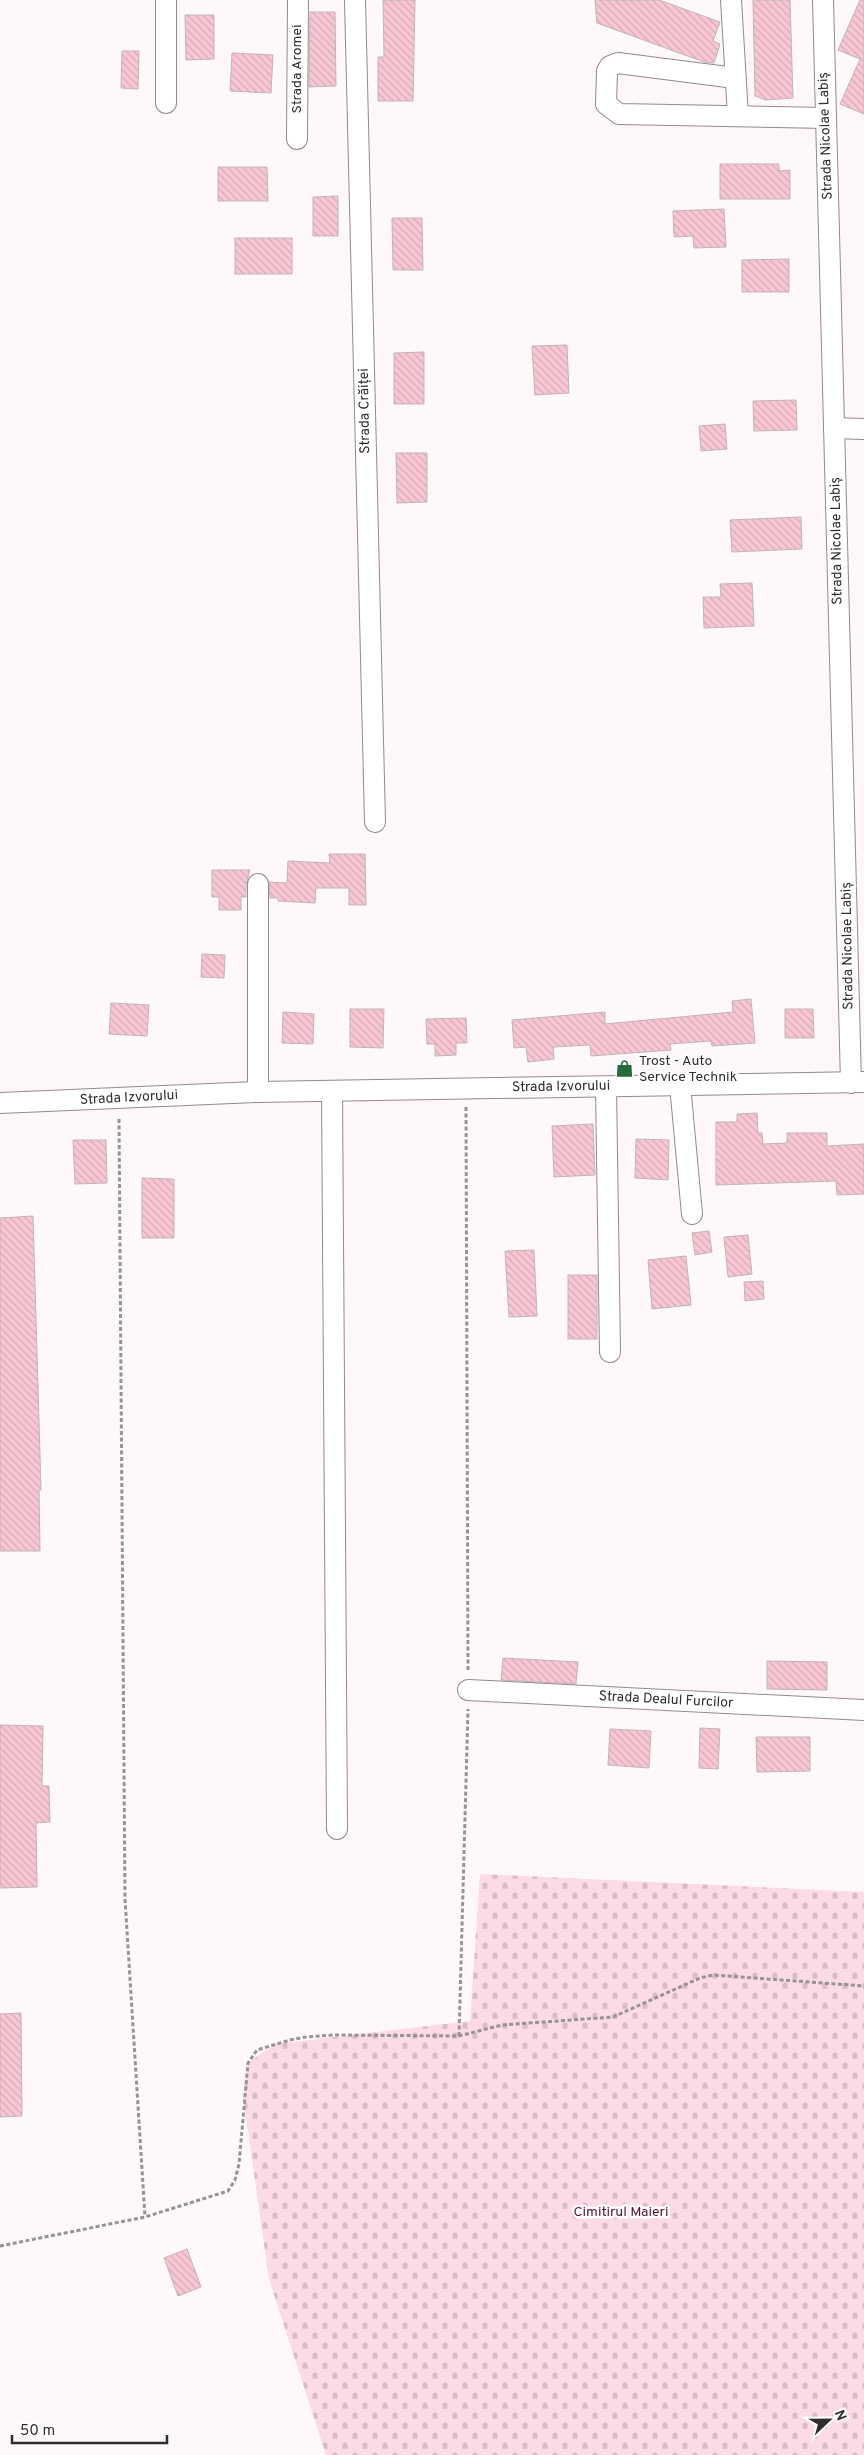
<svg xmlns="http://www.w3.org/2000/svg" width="864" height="2455" viewBox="0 0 864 2455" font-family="Overpass,sans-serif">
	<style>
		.cemetery { fill: url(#cemetery-stones) }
		.building { fill: url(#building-back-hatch); stroke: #bfb5b8 }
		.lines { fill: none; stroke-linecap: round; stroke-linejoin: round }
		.minor-casing { stroke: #938a8d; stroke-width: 22 }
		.path { stroke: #979293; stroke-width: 3; stroke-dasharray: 4 2.5; stroke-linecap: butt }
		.minor { stroke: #fff; stroke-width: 20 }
		.labels { text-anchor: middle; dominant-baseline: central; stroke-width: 5; stroke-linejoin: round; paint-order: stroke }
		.street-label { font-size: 14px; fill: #312d2e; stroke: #fff }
		.poi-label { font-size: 14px; fill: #312d2e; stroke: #fff; text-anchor: start }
		.park-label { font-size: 14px; fill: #581130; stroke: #fff }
	</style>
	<defs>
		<pattern id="cemetery-stones" width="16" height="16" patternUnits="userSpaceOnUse" patternTransform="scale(1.25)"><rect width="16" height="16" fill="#fddbe4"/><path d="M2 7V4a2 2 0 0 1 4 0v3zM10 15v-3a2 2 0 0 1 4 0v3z" fill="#d9bcc4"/></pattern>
		<pattern id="building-back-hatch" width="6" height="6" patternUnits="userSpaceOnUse" patternTransform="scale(1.25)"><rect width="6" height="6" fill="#f9c6d4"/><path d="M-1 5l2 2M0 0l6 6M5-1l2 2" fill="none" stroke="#d6aab6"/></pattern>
	</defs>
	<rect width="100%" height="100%" fill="#fef8fa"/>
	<path class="cemetery" d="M480 1874 864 1892V2455H326L269 2279 243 2096 248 2063 275 2044 470 2021Z"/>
	<g class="building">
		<path d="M383 0H415L413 101H378V57H384Z"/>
		<path d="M595 0H659L720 22 713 41 720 44 714 63 704 62 597 23Z"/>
		<path d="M753 0H790L793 98 766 100 755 96Z"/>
		<path d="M860 0H864V114L840 104 860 59 838 50Z"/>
		<path d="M310 12H335L336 86 309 87Z"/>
		<path d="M185 15H214V59L186 60Z"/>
		<path d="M122 51H139L138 89 121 88Z"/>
		<path d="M232 53 273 55 271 93 230 91Z"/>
		<path d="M720 164H779V171L790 170V199H720Z"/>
		<path d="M218 167H267L268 201H218Z"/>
		<path d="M338 196V236H313V197Z"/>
		<path d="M724 209 726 247 694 248 693 236 674 237 673 211Z"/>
		<path d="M392 218H422L423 270H393Z"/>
		<rect x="235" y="238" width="57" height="36"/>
		<path d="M789 259V292H742V260Z"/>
		<path d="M567 345 569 393 535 395 532 346Z"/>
		<path d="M424 352V404H394V353Z"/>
		<path d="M796 400 797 430 754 431 753 401Z"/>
		<path d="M725 424 727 449 701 451 699 426Z"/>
		<path d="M396 453H427V502L397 503Z"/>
		<path d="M801 517 802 549 732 552 730 520Z"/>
		<path d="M752 583 754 626 704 628 703 597H721L720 584Z"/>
		<path d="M329 854H365L366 905H349V888H316L315 903 278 901V898H270L269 882 287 883 288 861 330 863Z"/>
		<path d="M212 870H250L246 884V897H241V910H219V897H212Z"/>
		<path d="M202 954 225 955 224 978 201 977Z"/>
		<path d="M751 999 755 1043 712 1046 711 1041 670 1044 671 1050 591 1056 590 1045 553 1047 554 1059 528 1062 526 1047 514 1048 512 1020 605 1012V1024L733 1012 732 1001Z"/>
		<path d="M111 1003 149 1005 147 1036 109 1034Z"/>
		<path d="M350 1009H384L383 1048 350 1047Z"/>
		<path d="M785 1009H813L814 1038H785Z"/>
		<path d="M283 1012 314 1014 313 1044 282 1043Z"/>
		<path d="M466 1018 467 1043H456V1055L435 1056V1044H427L426 1019Z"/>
		<path d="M757 1113 758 1133H762L763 1144 787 1143V1133H827V1146L864 1144V1194L837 1195 836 1181 716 1185V1122H737V1114Z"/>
		<path d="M593 1124 595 1175 554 1177 552 1126Z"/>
		<path d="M636 1139 669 1140 668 1180 635 1178Z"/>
		<path d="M73 1140H106L107 1183 75 1184Z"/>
		<path d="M142 1178 174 1179V1238H142Z"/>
		<path d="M33 1216 41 1490H39L40 1551H0V1218Z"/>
		<path d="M709 1231 712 1252 695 1255 692 1233Z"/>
		<path d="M748 1235 752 1274 728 1277 724 1237Z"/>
		<path d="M534 1250 537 1316 509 1317 505 1251Z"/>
		<path d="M686 1256 691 1305 652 1309 648 1260Z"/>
		<rect x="568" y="1275" width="29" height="64"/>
		<path d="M763 1281 764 1299 745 1301 744 1282Z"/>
		<path d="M503 1658 578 1662 576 1684 501 1680Z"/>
		<path d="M767 1661 827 1662V1690L767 1689Z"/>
		<path d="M0 1725 43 1726 42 1786H49L50 1822 36 1823 37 1887 0 1888Z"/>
		<path d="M700 1728 720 1729 718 1769 699 1768Z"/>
		<path d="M610 1729 651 1731 649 1768 608 1765Z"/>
		<path d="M756 1737H810V1771L757 1772Z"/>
		<path d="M21 2013 22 2116 0 2117V2014Z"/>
		<path d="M187 2249 201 2287 178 2296 164 2258Z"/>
	</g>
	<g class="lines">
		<defs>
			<g id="minor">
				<path d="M355 0 375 822"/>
				<path d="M731 0 738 116"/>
				<path d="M823 0 851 1083"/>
				<path d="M735 78 618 63 610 66 607 71 606 104 619 114 826 118"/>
				<path d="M166 103V0"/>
				<path d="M297 139 298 0"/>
				<path d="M834 428 864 429"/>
				<path d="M680 1085 692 1214"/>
				<path d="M606 1087 610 1352"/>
				<path d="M332 1091 337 1829"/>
				<path d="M258 1092V884"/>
				<path d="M0 1103 258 1092 864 1082"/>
				<path d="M468 1690 864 1710"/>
			</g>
		</defs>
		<use href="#minor" class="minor-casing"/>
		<g class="path">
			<path d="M466 1107 468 1671"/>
			<path d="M119 1119 125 1899 145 2217"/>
			<path d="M459 2036 468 1709"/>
			<path d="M0 2246 145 2217 228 2191 235 2180 239 2164 248 2063 257 2050 290 2040 306 2037 334 2035 459 2036 502 2025 613 2017 700 1978 713 1975 864 1986"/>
		</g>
		<use href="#minor" class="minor"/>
	</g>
	<defs>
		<symbol id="shop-bare" viewBox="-9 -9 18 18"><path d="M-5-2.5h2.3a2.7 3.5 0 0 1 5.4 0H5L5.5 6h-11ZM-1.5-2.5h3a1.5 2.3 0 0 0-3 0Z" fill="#246b38" stroke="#fff" stroke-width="2.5" paint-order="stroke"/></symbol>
	</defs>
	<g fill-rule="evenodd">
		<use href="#shop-bare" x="612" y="1056" width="25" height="25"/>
	</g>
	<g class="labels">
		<g class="street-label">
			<text transform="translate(297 69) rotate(-90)">Strada Aromei</text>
			<text transform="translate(826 136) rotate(-92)">Strada Nicolae Labiș</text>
			<text transform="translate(365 411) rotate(-91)">Strada Crăiței</text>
			<text transform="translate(837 541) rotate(-91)">Strada Nicolae Labiș</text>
			<text transform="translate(848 946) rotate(-91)">Strada Nicolae Labiș</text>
			<text transform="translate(561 1087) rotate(-1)">Strada Izvorului</text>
			<text transform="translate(129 1098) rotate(-3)">Strada Izvorului</text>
			<text transform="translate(666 1700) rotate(3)">Strada Dealul Furcilor</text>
		</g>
		<g class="poi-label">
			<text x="639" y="1061">Trost - Auto<tspan x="639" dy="16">Service Technik</tspan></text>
		</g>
		<g class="park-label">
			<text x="621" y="2212">Cimitirul Maieri</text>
		</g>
	</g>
	<g transform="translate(829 2420) rotate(68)" stroke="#ffffff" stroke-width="4" paint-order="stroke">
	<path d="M0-4L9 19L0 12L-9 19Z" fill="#312d2e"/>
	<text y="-8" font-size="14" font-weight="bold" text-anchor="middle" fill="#312d2e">N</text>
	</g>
	<path d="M12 2435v8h155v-8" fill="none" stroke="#312d2e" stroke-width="2.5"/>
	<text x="20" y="2435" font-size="15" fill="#312d2e" stroke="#ffffff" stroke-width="4" paint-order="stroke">50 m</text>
</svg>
